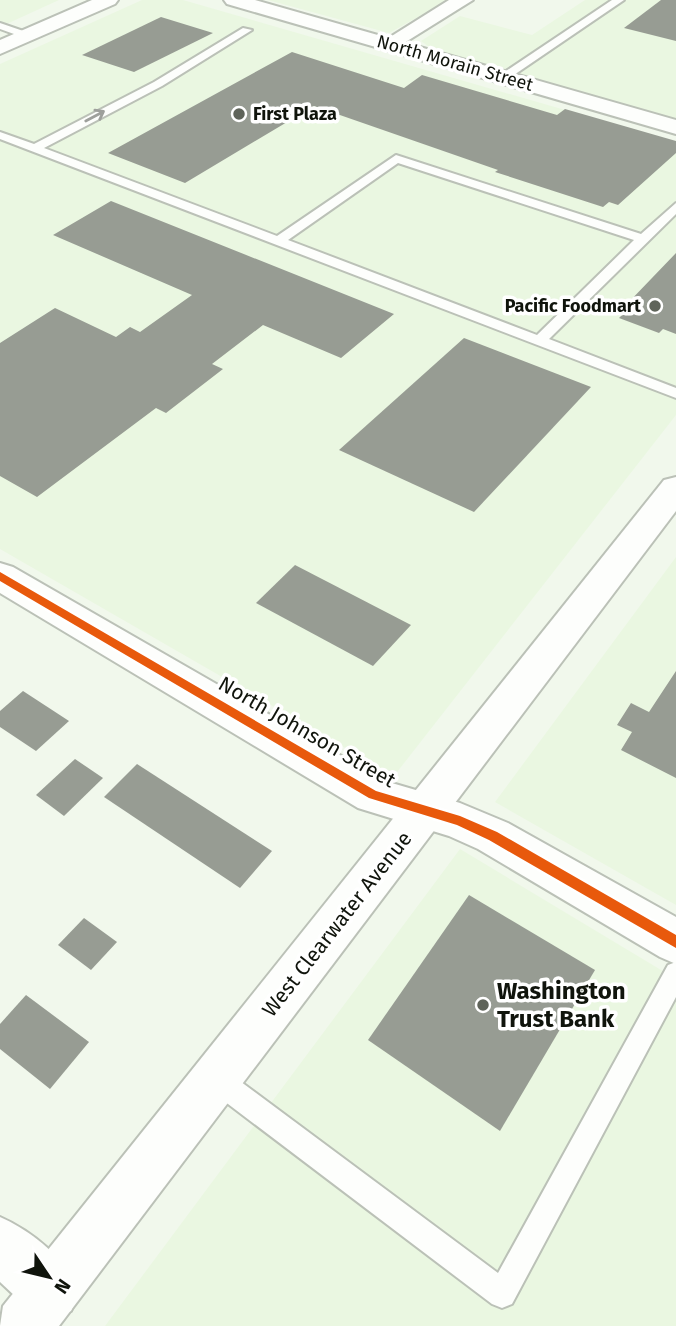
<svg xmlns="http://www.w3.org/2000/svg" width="676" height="1326" viewBox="0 0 676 1326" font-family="'Fira Sans',sans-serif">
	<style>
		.built { fill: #eaf7e1 }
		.building { fill: #979c93 }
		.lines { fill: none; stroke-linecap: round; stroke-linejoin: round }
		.service-casing { stroke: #bbc1b7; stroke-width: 4 }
		.minor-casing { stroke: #bbc1b7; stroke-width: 4 }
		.secondary-casing { stroke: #bbc1b7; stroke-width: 4 }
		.primary-casing { stroke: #bbc1b7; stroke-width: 4 }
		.service { fill: #fdfefc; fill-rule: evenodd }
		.minor { fill: #fdfefc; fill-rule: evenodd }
		.secondary { fill: #fdfefc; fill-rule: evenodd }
		.primary { fill: #fdfefc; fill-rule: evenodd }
		.cycleway-casing { stroke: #fff; stroke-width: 5 }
		.cycleway { fill: #e8590c; fill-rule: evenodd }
		.oneway { stroke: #9ea09c }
		.poi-dot { fill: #5f645a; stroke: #fff; stroke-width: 2.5 }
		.labels { text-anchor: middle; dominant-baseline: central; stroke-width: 7; stroke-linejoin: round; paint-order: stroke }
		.far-street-label { font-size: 18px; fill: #10140c; stroke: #fff }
		.far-poi-label { font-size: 18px; font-weight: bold; fill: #10140c; stroke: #fff; text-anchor: start }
		.street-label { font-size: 21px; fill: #10140c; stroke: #fff }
		.near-poi-label { font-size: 24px; font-weight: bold; fill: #10140c; stroke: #fff; text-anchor: start }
	</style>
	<rect width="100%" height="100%" fill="#f1f8ec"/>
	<g class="built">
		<path d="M0 0H59L0 27Z"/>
		<path d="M142 0H183L676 142V415L394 776 0 549V64Z"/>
		<path d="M268 0H443L447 1 389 33Z"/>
		<path d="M585 0H676V120L432 49 421 41 460 16 532 35Z"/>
		<path d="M676 557V905L495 802Z"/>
		<path d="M460 849 676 979V1326H105Z"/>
	</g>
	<g class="building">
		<path d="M661 0H676V41L624 28Z"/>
		<path d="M161 17 213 33 134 72 82 55Z"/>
		<path d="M292 52 404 88 422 75 557 115 565 109 676 141V153L618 205 609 202 603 207 495 172 498 170 314 106 185 183 108 153Z"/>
		<path d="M111 201 394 314 341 358 263 325 212 364 223 369 166 413 156 408 37 497 0 476V343L55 308 116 337 130 327 140 332 192 295 53 235Z"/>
		<path d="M676 253V334L663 329 659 333 619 318 632 305 627 304Z"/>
		<path d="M464 338 591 387 474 512 339 450Z"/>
		<path d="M295 565 411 625 373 666 256 603Z"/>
		<path d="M676 671V778L621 750 632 732 617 725 631 703 649 712Z"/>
		<path d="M23 691 69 721 36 751 0 727V711Z"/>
		<path d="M75 759 103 778 64 816 36 795Z"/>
		<path d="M137 764 272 851 240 888 104 797Z"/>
		<path d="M469 895 595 970 500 1131 368 1040Z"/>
		<path d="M84 918 117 942 91 970 58 945Z"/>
		<path d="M26 995 89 1042 50 1089 0 1049V1024Z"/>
	</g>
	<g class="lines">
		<defs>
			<g id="service">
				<path d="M612 0H624L508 79H500V75Z"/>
				<path d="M0 23 32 34 33 36 28 39 0 29Z"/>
				<path d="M243 28 252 30 162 86 44 148 277 236 396 155 641 234 676 203V214L549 339 676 388V398L0 139V132L34 144 154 82ZM398 163 634 240 537 335 288 240Z"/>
				<path d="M676 962V997L512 1304 502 1308 492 1304 207 1088 203 1079 207 1070 216 1066 225 1070 498 1273 668 965Z"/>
			</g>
			<g id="minor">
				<path d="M449 0H473L396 48 389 50 379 44Z"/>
				<path d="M0 563 13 567 385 781 460 803 508 823 676 917V964L660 957 478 849 449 836 358 808 0 593Z"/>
				<path d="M0 1217C32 1231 66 1259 79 1291L71 1311 51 1319 31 1311 0 1282Z"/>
			</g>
			<g id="secondary">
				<path d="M92 0H118L115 4 0 54V40Z"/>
				<path d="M224 0H255L676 120V134L227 4Z"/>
			</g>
			<path id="primary" d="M676 477V511L59 1326H0L3 1306 664 480Z"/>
		</defs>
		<use href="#service" class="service-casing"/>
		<use href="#minor" class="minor-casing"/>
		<use href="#secondary" class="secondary-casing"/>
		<use href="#primary" class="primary-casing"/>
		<use href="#service" class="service"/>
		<use href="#minor" class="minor"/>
		<use href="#secondary" class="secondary"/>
		<use href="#primary" class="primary"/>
		<defs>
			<path id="cycleway" d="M0 572 376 791 460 816 497 832 676 935V948L489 840 457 825 369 798 0 581Z"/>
		</defs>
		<use href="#cycleway" class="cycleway-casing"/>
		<use href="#cycleway" class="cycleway"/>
	</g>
	<defs><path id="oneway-shaft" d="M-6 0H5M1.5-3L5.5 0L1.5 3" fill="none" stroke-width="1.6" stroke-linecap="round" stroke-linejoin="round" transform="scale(1.75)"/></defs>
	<use class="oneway" href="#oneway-shaft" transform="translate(95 116) rotate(-28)"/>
	<g class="poi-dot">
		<circle cx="239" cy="114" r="7"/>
		<circle cx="655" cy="306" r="7"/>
		<circle cx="483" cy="1005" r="7"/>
	</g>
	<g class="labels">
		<g class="far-street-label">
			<text transform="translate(455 63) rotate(16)">North Morain Street</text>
		</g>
		<g class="far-poi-label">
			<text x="253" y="114">First Plaza</text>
			<text x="641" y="306" text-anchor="end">Pacific Foodmart</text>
		</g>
		<g class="street-label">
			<text transform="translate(307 732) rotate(30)">North Johnson Street</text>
			<text transform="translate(337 924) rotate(-52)">West Clearwater Avenue</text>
		</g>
		<g class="near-poi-label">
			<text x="497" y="991">Washington<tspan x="497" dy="28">Trust Bank</tspan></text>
		</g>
	</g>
	<g transform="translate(49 1277) rotate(125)" stroke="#ffffff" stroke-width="5" paint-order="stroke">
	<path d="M0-5L12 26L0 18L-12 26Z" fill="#10140c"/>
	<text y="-10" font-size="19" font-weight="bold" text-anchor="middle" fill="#10140c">N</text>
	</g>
</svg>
